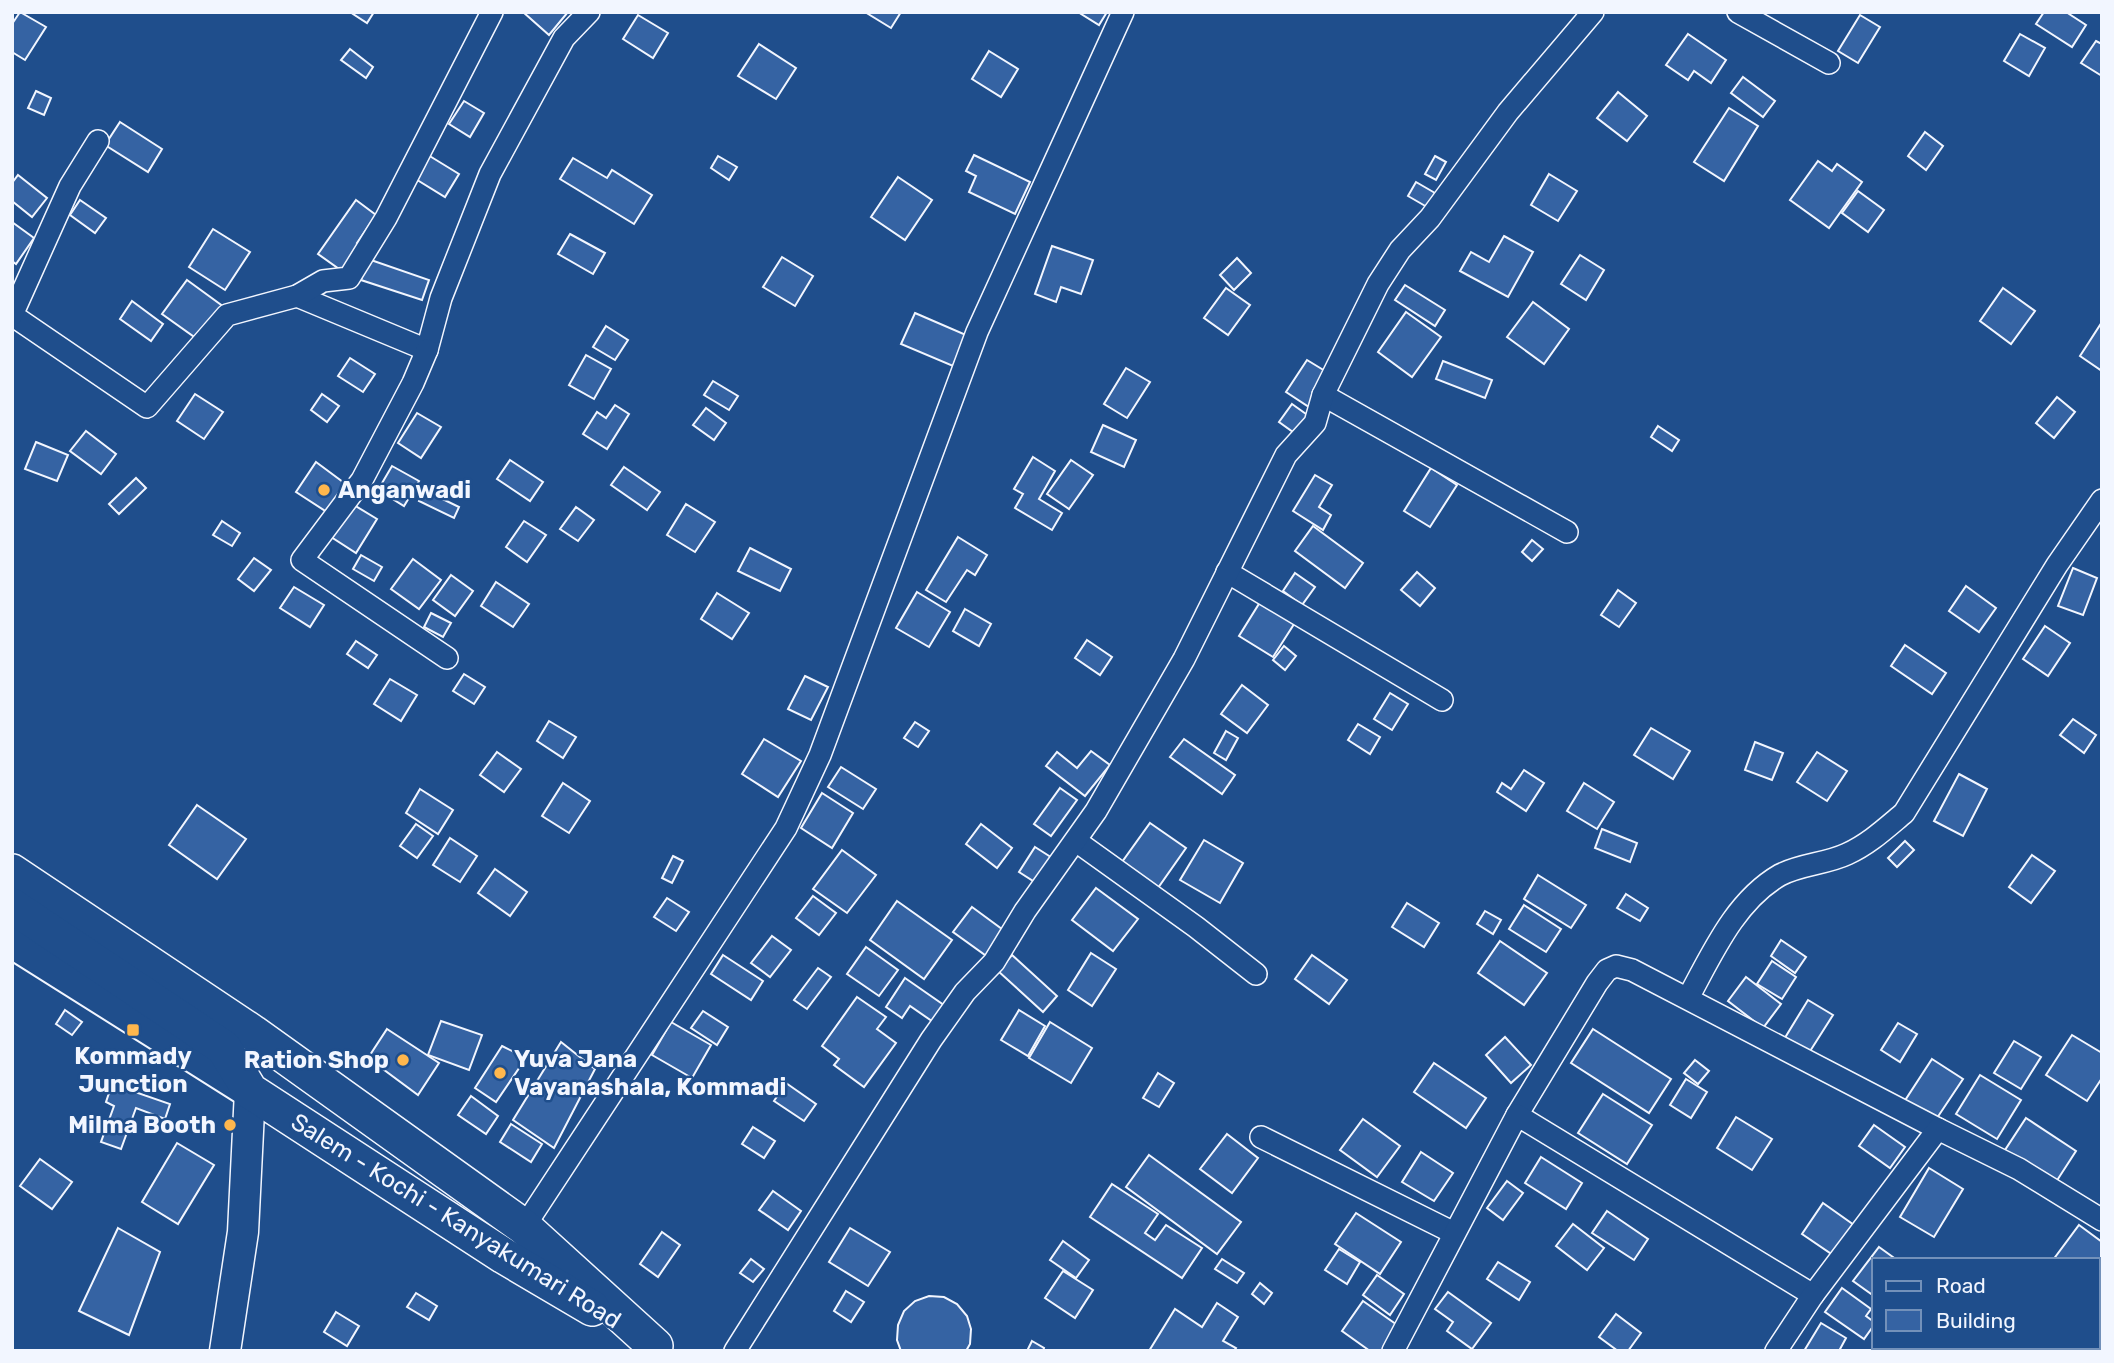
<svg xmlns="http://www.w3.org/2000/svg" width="2114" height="1363" viewBox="0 0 2114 1363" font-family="Rubik,sans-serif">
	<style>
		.building { fill: #3563a3; stroke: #f2f6ff; stroke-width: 2 }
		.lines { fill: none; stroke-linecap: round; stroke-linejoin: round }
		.minor-casing { stroke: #f2f6ff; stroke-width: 24 }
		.secondary-casing { stroke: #f2f6ff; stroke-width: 33 }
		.primary-casing { stroke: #f2f6ff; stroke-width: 37 }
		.trunk-casing { stroke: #f2f6ff; stroke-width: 38 }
		.minor { stroke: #1f4e8c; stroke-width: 21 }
		.secondary { stroke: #1f4e8c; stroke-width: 30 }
		.primary { stroke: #1f4e8c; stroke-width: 33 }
		.trunk { stroke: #1f4e8c; stroke-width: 35 }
		.poi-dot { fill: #ffb74d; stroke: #1f4e8c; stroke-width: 2.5 }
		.labels { text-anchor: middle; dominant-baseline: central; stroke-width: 5; stroke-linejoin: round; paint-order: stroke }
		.poi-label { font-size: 24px; font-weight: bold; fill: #f2f6ff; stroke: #1f4e8c; text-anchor: start }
		.street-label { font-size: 24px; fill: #f2f6ff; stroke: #1f4e8c }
	</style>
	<rect width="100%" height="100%" fill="#1f4e8c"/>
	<g class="building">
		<path d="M20 12 46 27 25 60 12 52V24Z"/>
		<path d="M350 12H374L367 23Z"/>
		<path d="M523 12H568L549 35Z"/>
		<path d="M865 12H901L891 28Z"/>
		<path d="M1078 12H1107L1099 25Z"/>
		<path d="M2044 12H2066L2086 25 2072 47 2036 24Z"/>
		<path d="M638 15 668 33 653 58 623 39Z"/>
		<path d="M1860 15 1880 27 1858 63 1838 51Z"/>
		<path d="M1688 34 1726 60 1711 83 1694 71 1688 80 1666 65Z"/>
		<path d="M2020 34 2045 48 2029 76 2004 61Z"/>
		<path d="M2096 41 2102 44V76L2081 63Z"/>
		<path d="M759 44 796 68 776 99 738 76Z"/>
		<path d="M350 49 373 67 366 78 341 60Z"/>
		<path d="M989 51 1018 69 1001 97 972 79Z"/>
		<path d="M1743 77 1775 101 1763 117 1731 93Z"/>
		<path d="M36 91 51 98 44 115 28 108Z"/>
		<path d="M1618 92 1647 116 1627 141 1597 118Z"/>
		<path d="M464 101 484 113 470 137 449 124Z"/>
		<path d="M1729 108 1758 126 1724 181 1694 162Z"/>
		<path d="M120 122 162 149 148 172 105 145Z"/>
		<path d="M1925 132 1943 146 1926 170 1908 156Z"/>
		<path d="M428 155 459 174 445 197 414 178Z"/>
		<path d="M974 155 1030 182 1015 214 969 192 976 176 966 171Z"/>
		<path d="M718 156 737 167 729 180 711 168Z"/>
		<path d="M1435 156 1446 162 1436 180 1425 174Z"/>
		<path d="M573 158 607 178 612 170 652 195 634 224 560 179Z"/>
		<path d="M1818 161 1832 171 1837 164 1862 182 1829 228 1790 200Z"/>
		<path d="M1549 174 1577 191 1558 221 1531 205Z"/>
		<path d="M18 175 47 198 32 217 12 201V183Z"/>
		<path d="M898 177 932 200 905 240 871 217Z"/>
		<path d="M1416 182 1435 193 1427 207 1408 196Z"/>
		<path d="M1858 191 1884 210 1868 232 1842 213Z"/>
		<path d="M80 200 106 218 95 233 70 215Z"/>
		<path d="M356 200 376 215 357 243 367 250 349 276 318 254Z"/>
		<path d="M12 222 34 238 16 264 12 261Z"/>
		<path d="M213 229 250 252 225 290 189 267Z"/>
		<path d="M570 234 605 253 593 274 558 254Z"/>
		<path d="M1504 236 1533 252 1508 297 1460 271 1471 252 1489 262Z"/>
		<path d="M1052 246 1093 260 1081 294 1061 287 1056 302 1035 294Z"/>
		<path d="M1580 255 1604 270 1586 300 1561 284Z"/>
		<path d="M782 257 813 276 795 306 763 287Z"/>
		<path d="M1237 258 1251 273 1234 290 1220 275Z"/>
		<path d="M368 259 429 280 422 300 361 280Z"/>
		<path d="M187 280 224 307 200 341 162 314Z"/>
		<path d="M1405 285 1445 310 1435 326 1395 300Z"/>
		<path d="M1226 288 1250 305 1228 335 1204 318Z"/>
		<path d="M2003 288 2035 311 2011 344 1980 321Z"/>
		<path d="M132 301 163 324 151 341 120 319Z"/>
		<path d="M1533 302 1569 329 1544 364 1507 337Z"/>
		<path d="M1406 312 1441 337 1412 377 1378 352Z"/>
		<path d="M915 313 966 335 953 366 901 344Z"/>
		<path d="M2102 322V371L2080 356Z"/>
		<path d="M606 326 628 340 615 360 593 347Z"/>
		<path d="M586 355 611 369 594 399 569 385Z"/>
		<path d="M350 358 375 374 363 392 338 376Z"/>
		<path d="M1307 360 1330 374 1309 407 1286 392Z"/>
		<path d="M1443 361 1492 380 1485 398 1436 379Z"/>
		<path d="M1126 368 1150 382 1127 418 1104 404Z"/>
		<path d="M713 381 738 396 729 410 704 395Z"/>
		<path d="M195 394 223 412 204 439 177 421Z"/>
		<path d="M322 394 339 406 327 422 311 410Z"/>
		<path d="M2057 397 2075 412 2054 438 2036 423Z"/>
		<path d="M1292 404 1313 419 1300 437 1279 422Z"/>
		<path d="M615 405 629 414 607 449 583 434 597 412 606 418Z"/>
		<path d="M706 408 726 423 714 440 693 425Z"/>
		<path d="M417 413 441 427 421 458 398 443Z"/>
		<path d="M1103 425 1136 440 1124 467 1091 452Z"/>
		<path d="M1658 426 1679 440 1672 451 1651 437Z"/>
		<path d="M86 431 116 454 101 474 70 451Z"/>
		<path d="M36 442 68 455 57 481 25 469Z"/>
		<path d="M1033 457 1055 471 1039 499 1062 513 1052 530 1015 508 1023 494 1014 489Z"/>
		<path d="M510 460 543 482 530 501 497 479Z"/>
		<path d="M1071 460 1093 475 1069 509 1047 494Z"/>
		<path d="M316 462 351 488 333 516 296 492Z"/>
		<path d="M392 466 419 481 404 506 378 490Z"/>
		<path d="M624 467 660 492 647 510 611 485Z"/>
		<path d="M1431 468 1457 485 1430 527 1404 511Z"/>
		<path d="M1315 475 1332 485 1319 507 1331 515 1323 530 1293 511Z"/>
		<path d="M136 478 146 488 119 514 109 504Z"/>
		<path d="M424 490 459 507 454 518 419 501Z"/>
		<path d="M349 502 377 519 356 553 328 535Z"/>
		<path d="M686 504 715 522 695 552 667 535Z"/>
		<path d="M576 507 594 520 578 541 560 529Z"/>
		<path d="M222 521 240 533 232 546 213 535Z"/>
		<path d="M524 521 546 535 527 562 506 547Z"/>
		<path d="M1313 526 1363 563 1345 588 1295 551Z"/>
		<path d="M958 537 987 555 975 575 967 570 946 602 926 590Z"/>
		<path d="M1532 540 1543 549 1532 561 1522 552Z"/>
		<path d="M750 548 791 569 780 591 738 571Z"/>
		<path d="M361 555 382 567 374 581 353 569Z"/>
		<path d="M254 558 271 570 254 591 238 579Z"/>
		<path d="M413 559 441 580 419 609 391 589Z"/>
		<path d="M2073 568 2097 578 2083 615 2058 606Z"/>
		<path d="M1417 572 1435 588 1420 606 1401 590Z"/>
		<path d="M1295 573 1315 587 1302 605 1283 591Z"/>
		<path d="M451 575 473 591 455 616 433 600Z"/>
		<path d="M496 582 529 604 513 627 481 606Z"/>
		<path d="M1966 586 1996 608 1979 632 1949 611Z"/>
		<path d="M294 587 324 605 310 627 280 608Z"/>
		<path d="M1618 590 1636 603 1619 627 1601 615Z"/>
		<path d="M917 592 950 612 929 647 896 628Z"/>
		<path d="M717 593 749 613 732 639 701 619Z"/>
		<path d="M1262 599 1296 621 1273 657 1239 636Z"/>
		<path d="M965 609 991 624 979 646 953 631Z"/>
		<path d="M431 613 451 623 443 637 424 627Z"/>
		<path d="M2045 626 2070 643 2048 676 2023 659Z"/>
		<path d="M1087 640 1112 657 1100 675 1075 658Z"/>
		<path d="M356 641 377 655 368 668 347 654Z"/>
		<path d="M1905 645 1946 673 1932 694 1891 666Z"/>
		<path d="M1284 646 1296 656 1285 670 1273 660Z"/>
		<path d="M464 674 485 687 474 704 453 691Z"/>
		<path d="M805 676 828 687 811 720 788 709Z"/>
		<path d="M390 679 417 695 401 721 374 704Z"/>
		<path d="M1242 685 1268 705 1247 733 1221 714Z"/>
		<path d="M1390 693 1408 704 1392 730 1374 719Z"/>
		<path d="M2073 719 2096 735 2084 753 2060 735Z"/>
		<path d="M549 721 576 737 563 758 537 741Z"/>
		<path d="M915 722 929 731 918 747 904 738Z"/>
		<path d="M1358 724 1380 737 1370 754 1348 740Z"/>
		<path d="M1651 728 1690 751 1673 779 1634 755Z"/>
		<path d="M1226 731 1238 738 1226 760 1214 753Z"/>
		<path d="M764 739 801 761 778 797 742 774Z"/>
		<path d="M1184 739 1235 775 1222 794 1170 757Z"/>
		<path d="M1755 742 1783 753 1772 780 1745 770Z"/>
		<path d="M1091 751 1110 765 1085 796 1046 766 1057 752 1077 768Z"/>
		<path d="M497 752 521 769 504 792 480 775Z"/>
		<path d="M1817 752 1847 771 1827 801 1797 782Z"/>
		<path d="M841 767 876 789 863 809 828 787Z"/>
		<path d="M1524 770 1544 783 1526 811 1497 792 1502 783 1511 789Z"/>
		<path d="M1959 774 1987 789 1963 836 1934 821Z"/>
		<path d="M563 783 590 801 569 833 542 816Z"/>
		<path d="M1584 783 1614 802 1597 829 1567 811Z"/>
		<path d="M1060 788 1077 800 1051 836 1034 824Z"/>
		<path d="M420 789 453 810 438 834 406 813Z"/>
		<path d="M822 793 853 813 832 848 801 828Z"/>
		<path d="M197 805 246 839 217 879 169 845Z"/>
		<path d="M1150 823 1186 848 1153 895 1117 869Z"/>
		<path d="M416 824 433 836 417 858 400 846Z"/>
		<path d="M981 824 1012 848 997 868 966 844Z"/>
		<path d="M1602 829 1637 843 1630 862 1595 848Z"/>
		<path d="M450 838 477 856 460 882 433 865Z"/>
		<path d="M1204 840 1243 863 1220 903 1180 880Z"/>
		<path d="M1905 841 1914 850 1897 867 1888 858Z"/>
		<path d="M1035 847 1057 861 1041 886 1019 872Z"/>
		<path d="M842 850 876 875 847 913 813 889Z"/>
		<path d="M2032 855 2055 871 2031 903 2009 887Z"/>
		<path d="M673 856 683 861 672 883 662 878Z"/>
		<path d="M495 869 527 892 510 916 478 893Z"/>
		<path d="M1538 875 1586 905 1571 928 1524 899Z"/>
		<path d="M1096 888 1138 919 1113 951 1072 920Z"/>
		<path d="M1626 894 1648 908 1640 921 1617 908Z"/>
		<path d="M813 896 836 913 819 935 796 918Z"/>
		<path d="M667 898 689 912 676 931 654 917Z"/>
		<path d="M897 901 952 940 924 979 870 940Z"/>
		<path d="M1407 903 1439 923 1424 947 1392 927Z"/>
		<path d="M1524 905 1561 929 1546 952 1509 929Z"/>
		<path d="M972 907 1010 935 992 960 953 932Z"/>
		<path d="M1485 911 1501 920 1493 934 1477 924Z"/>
		<path d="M772 936 791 950 770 977 751 963Z"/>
		<path d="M1781 940 1806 957 1795 973 1771 956Z"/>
		<path d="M1500 941 1547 973 1524 1005 1478 973Z"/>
		<path d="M866 947 898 970 879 996 847 974Z"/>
		<path d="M1091 953 1116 969 1092 1006 1068 990Z"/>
		<path d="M723 955 763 981 751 1000 711 974Z"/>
		<path d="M1012 955 1057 996 1043 1012 998 971Z"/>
		<path d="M1312 955 1347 980 1329 1004 1295 979Z"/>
		<path d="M1772 961 1796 977 1782 999 1757 984Z"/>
		<path d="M818 968 831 977 807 1009 794 1000Z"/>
		<path d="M1746 977 1781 1004 1763 1028 1728 1001Z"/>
		<path d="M905 978 951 1010 939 1026 910 1006 902 1018 886 1007Z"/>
		<path d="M857 997 886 1017 877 1029 896 1043 864 1087 834 1065 839 1059 822 1046Z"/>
		<path d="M1808 1000 1833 1015 1807 1056 1783 1041Z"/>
		<path d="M65 1010 82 1022 72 1035 56 1024Z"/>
		<path d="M1019 1010 1045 1026 1028 1056 1001 1040Z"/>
		<path d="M703 1011 728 1027 717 1045 691 1028Z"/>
		<path d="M441 1021 482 1035 469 1070 428 1055Z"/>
		<path d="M671 1022 711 1045 692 1078 652 1055Z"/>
		<path d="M1050 1022 1092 1048 1071 1083 1029 1058Z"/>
		<path d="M1898 1023 1917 1034 1900 1062 1881 1050Z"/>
		<path d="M387 1029 439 1063 418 1095 368 1058Z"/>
		<path d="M1593 1029 1671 1079 1649 1113 1571 1063Z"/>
		<path d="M2072 1035 2102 1053V1078L2087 1101 2046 1075Z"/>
		<path d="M1505 1037 1531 1065 1511 1083 1486 1055Z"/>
		<path d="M2014 1041 2041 1057 2021 1089 1994 1073Z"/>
		<path d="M561 1042 595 1069 554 1148 513 1120Z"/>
		<path d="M502 1046 526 1058 496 1102 475 1088Z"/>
		<path d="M1932 1059 1963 1079 1935 1121 1904 1102Z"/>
		<path d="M1695 1060 1709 1071 1698 1084 1684 1073Z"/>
		<path d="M1434 1063 1486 1098 1466 1128 1414 1092Z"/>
		<path d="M1158 1073 1174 1083 1159 1107 1143 1098Z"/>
		<path d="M1980 1075 2021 1100 1997 1139 1956 1114Z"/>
		<path d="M1686 1079 1707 1092 1691 1118 1670 1105Z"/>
		<path d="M786 1083 816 1104 804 1121 774 1101Z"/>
		<path d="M112 1084 170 1104 165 1119 136 1108 121 1149 101 1142 114 1106 106 1102Z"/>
		<path d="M1603 1094 1652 1125 1627 1164 1578 1133Z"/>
		<path d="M471 1096 498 1116 486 1134 458 1115Z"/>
		<path d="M1736 1117 1772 1139 1752 1170 1717 1148Z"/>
		<path d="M2026 1118 2076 1151 2056 1182 2005 1150Z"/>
		<path d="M1363 1119 1400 1146 1377 1177 1340 1150Z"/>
		<path d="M511 1124 542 1144 531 1162 500 1142Z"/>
		<path d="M1874 1125 1905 1147 1890 1168 1859 1146Z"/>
		<path d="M753 1127 775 1141 764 1158 742 1144Z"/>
		<path d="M1227 1134 1258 1158 1232 1193 1200 1169Z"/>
		<path d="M177 1143 214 1165 178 1224 142 1202Z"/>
		<path d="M1421 1152 1453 1173 1434 1201 1402 1182Z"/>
		<path d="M1149 1155 1241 1222 1217 1254 1126 1187Z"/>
		<path d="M1541 1157 1582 1183 1566 1209 1525 1183Z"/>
		<path d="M40 1159 72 1182 52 1209 20 1186Z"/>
		<path d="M1929 1168 1963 1189 1934 1237 1900 1217Z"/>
		<path d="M1507 1181 1523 1193 1503 1220 1487 1208Z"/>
		<path d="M1112 1184 1158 1214 1145 1233 1155 1240 1166 1225 1202 1248 1182 1278 1090 1217Z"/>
		<path d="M773 1191 801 1211 788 1230 759 1210Z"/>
		<path d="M1823 1203 1854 1225 1833 1255 1802 1234Z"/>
		<path d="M1607 1211 1648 1239 1634 1260 1592 1233Z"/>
		<path d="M1356 1213 1401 1242 1380 1274 1335 1244Z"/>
		<path d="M1573 1224 1604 1248 1587 1270 1556 1246Z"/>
		<path d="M2079 1225 2102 1242V1280L2098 1285V1260H2053Z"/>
		<path d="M118 1228 160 1252 129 1335 79 1311Z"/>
		<path d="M850 1228 890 1252 868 1286 829 1262Z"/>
		<path d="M662 1232 680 1245 658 1277 640 1264Z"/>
		<path d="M1063 1241 1089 1260 1076 1278 1050 1260Z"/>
		<path d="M1879 1247 1897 1260H1874V1296L1853 1281Z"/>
		<path d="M1339 1249 1360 1262 1347 1284 1325 1270Z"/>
		<path d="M751 1259 764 1269 753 1282 740 1273Z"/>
		<path d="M1222 1259 1244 1273 1237 1283 1215 1269Z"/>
		<path d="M1498 1262 1530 1282 1519 1300 1487 1279Z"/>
		<path d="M1063 1271 1093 1290 1075 1318 1045 1298Z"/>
		<path d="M1377 1275 1404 1294 1390 1315 1363 1295Z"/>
		<path d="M1260 1283 1272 1293 1264 1304 1252 1294Z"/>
		<path d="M1842 1288 1871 1309 1866 1316 1874 1322V1325L1864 1339 1825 1312Z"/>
		<path d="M846 1291 864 1302 851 1322 834 1311Z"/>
		<path d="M1448 1292 1491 1323 1472 1349 1447 1331 1453 1322 1435 1309Z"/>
		<path d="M416 1293 437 1306 429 1320 407 1307Z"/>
		<path d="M929 1296 944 1297 957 1304 967 1316 971 1329 970 1344 966 1351H901L897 1340 898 1325 904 1311 915 1301Z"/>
		<path d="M1363 1301 1400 1327 1383 1351H1370L1342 1331Z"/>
		<path d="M1217 1303 1238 1317 1223 1341 1236 1348 1234 1351H1149L1175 1309 1202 1327Z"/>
		<path d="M336 1312 359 1326 347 1346 324 1332Z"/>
		<path d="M1616 1314 1641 1333 1628 1351H1618L1599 1337Z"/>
		<path d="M1821 1323 1846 1338 1839 1351H1804Z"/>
		<path d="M1032 1341 1044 1348 1043 1351H1027Z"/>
	</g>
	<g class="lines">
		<defs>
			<g id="minor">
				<path d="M1738 12 1829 63"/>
				<path d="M297 296 427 350 441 298 490 174 564 38 589 12"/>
				<path d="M12 315 147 407 227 315 297 296 323 281 349 278 386 218 492 12"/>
				<path d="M12 315 70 186 98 141"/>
				<path d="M427 350 413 383 362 480 302 560 447 658"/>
				<path d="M1323 395 1567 532"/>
				<path d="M1227 572 1442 700"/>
				<path d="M1076 841 1196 927 1256 974"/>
				<path d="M1688 998C1712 954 1735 901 1780 875 1801 864 1826 864 1847 854 1869 844 1886 828 1904 813L2057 565 2102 500"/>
				<path d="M1517 1115 1597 983 1607 970 1616 966 1632 970 1938 1129"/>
				<path d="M1261 1137 1454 1233"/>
				<path d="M524 1227 786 828 820 755 977 332 1123 12"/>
				<path d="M2098 1343 2102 1336"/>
				<path d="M1924 1348 1928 1351"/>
				<path d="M735 1351 931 1040 965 992 994 962 1025 911 1096 811 1184 659 1286 455 1315 423 1323 395 1378 284 1400 250 1430 218 1508 112 1593 12"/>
				<path d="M1393 1351 1517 1115 1813 1295 1938 1129 2019 1169 2102 1220"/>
				<path d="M1776 1351 1813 1295"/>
			</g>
			<path id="secondary" d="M225 1351 243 1232 250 1091"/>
			<path id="primary" d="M12 941 250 1091"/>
			<g id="trunk">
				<path d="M12 872 253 1033 524 1227 655 1346"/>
				<path d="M12 906 224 1048 250 1091 504 1256 592 1308"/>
			</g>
		</defs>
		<use href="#minor" class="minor-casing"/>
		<use href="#secondary" class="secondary-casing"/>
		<use href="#primary" class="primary-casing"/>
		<use href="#trunk" class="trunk-casing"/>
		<use href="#minor" class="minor"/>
		<use href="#secondary" class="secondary"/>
		<use href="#primary" class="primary"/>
		<use href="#trunk" class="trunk"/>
	</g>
	<g class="poi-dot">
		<circle cx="324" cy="490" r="7"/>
		<rect x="126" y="1023" width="14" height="14" rx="3.5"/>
		<circle cx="403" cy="1060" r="7"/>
		<circle cx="500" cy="1073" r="7"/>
		<circle cx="230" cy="1125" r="7"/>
	</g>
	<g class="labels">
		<g class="poi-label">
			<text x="338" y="490">Anganwadi</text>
			<text x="133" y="1056" text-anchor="middle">Kommady<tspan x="133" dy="28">Junction</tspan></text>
			<text x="514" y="1059">Yuva Jana<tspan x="514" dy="28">Vayanashala, Kommadi</tspan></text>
			<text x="389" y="1060" text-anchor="end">Ration Shop</text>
			<text x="216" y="1125" text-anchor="end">Milma Booth</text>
		</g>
		<g class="street-label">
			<text transform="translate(456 1221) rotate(32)">Salem - Kochi - Kanyakumari Road</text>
		</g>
	</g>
	<rect width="2114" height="1363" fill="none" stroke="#f2f6ff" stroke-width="28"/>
	<rect x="1872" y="1258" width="228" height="91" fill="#1f4e8c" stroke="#7391ba" stroke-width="2"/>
	<rect x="1886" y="1281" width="35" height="10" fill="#1f4e8c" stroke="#7391ba" stroke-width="2"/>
	<text x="1936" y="1293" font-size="21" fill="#f2f6ff">Road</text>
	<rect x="1886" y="1310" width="35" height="21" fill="#3563a3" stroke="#7391ba" stroke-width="2"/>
	<text x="1936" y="1328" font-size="21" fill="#f2f6ff">Building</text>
</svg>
